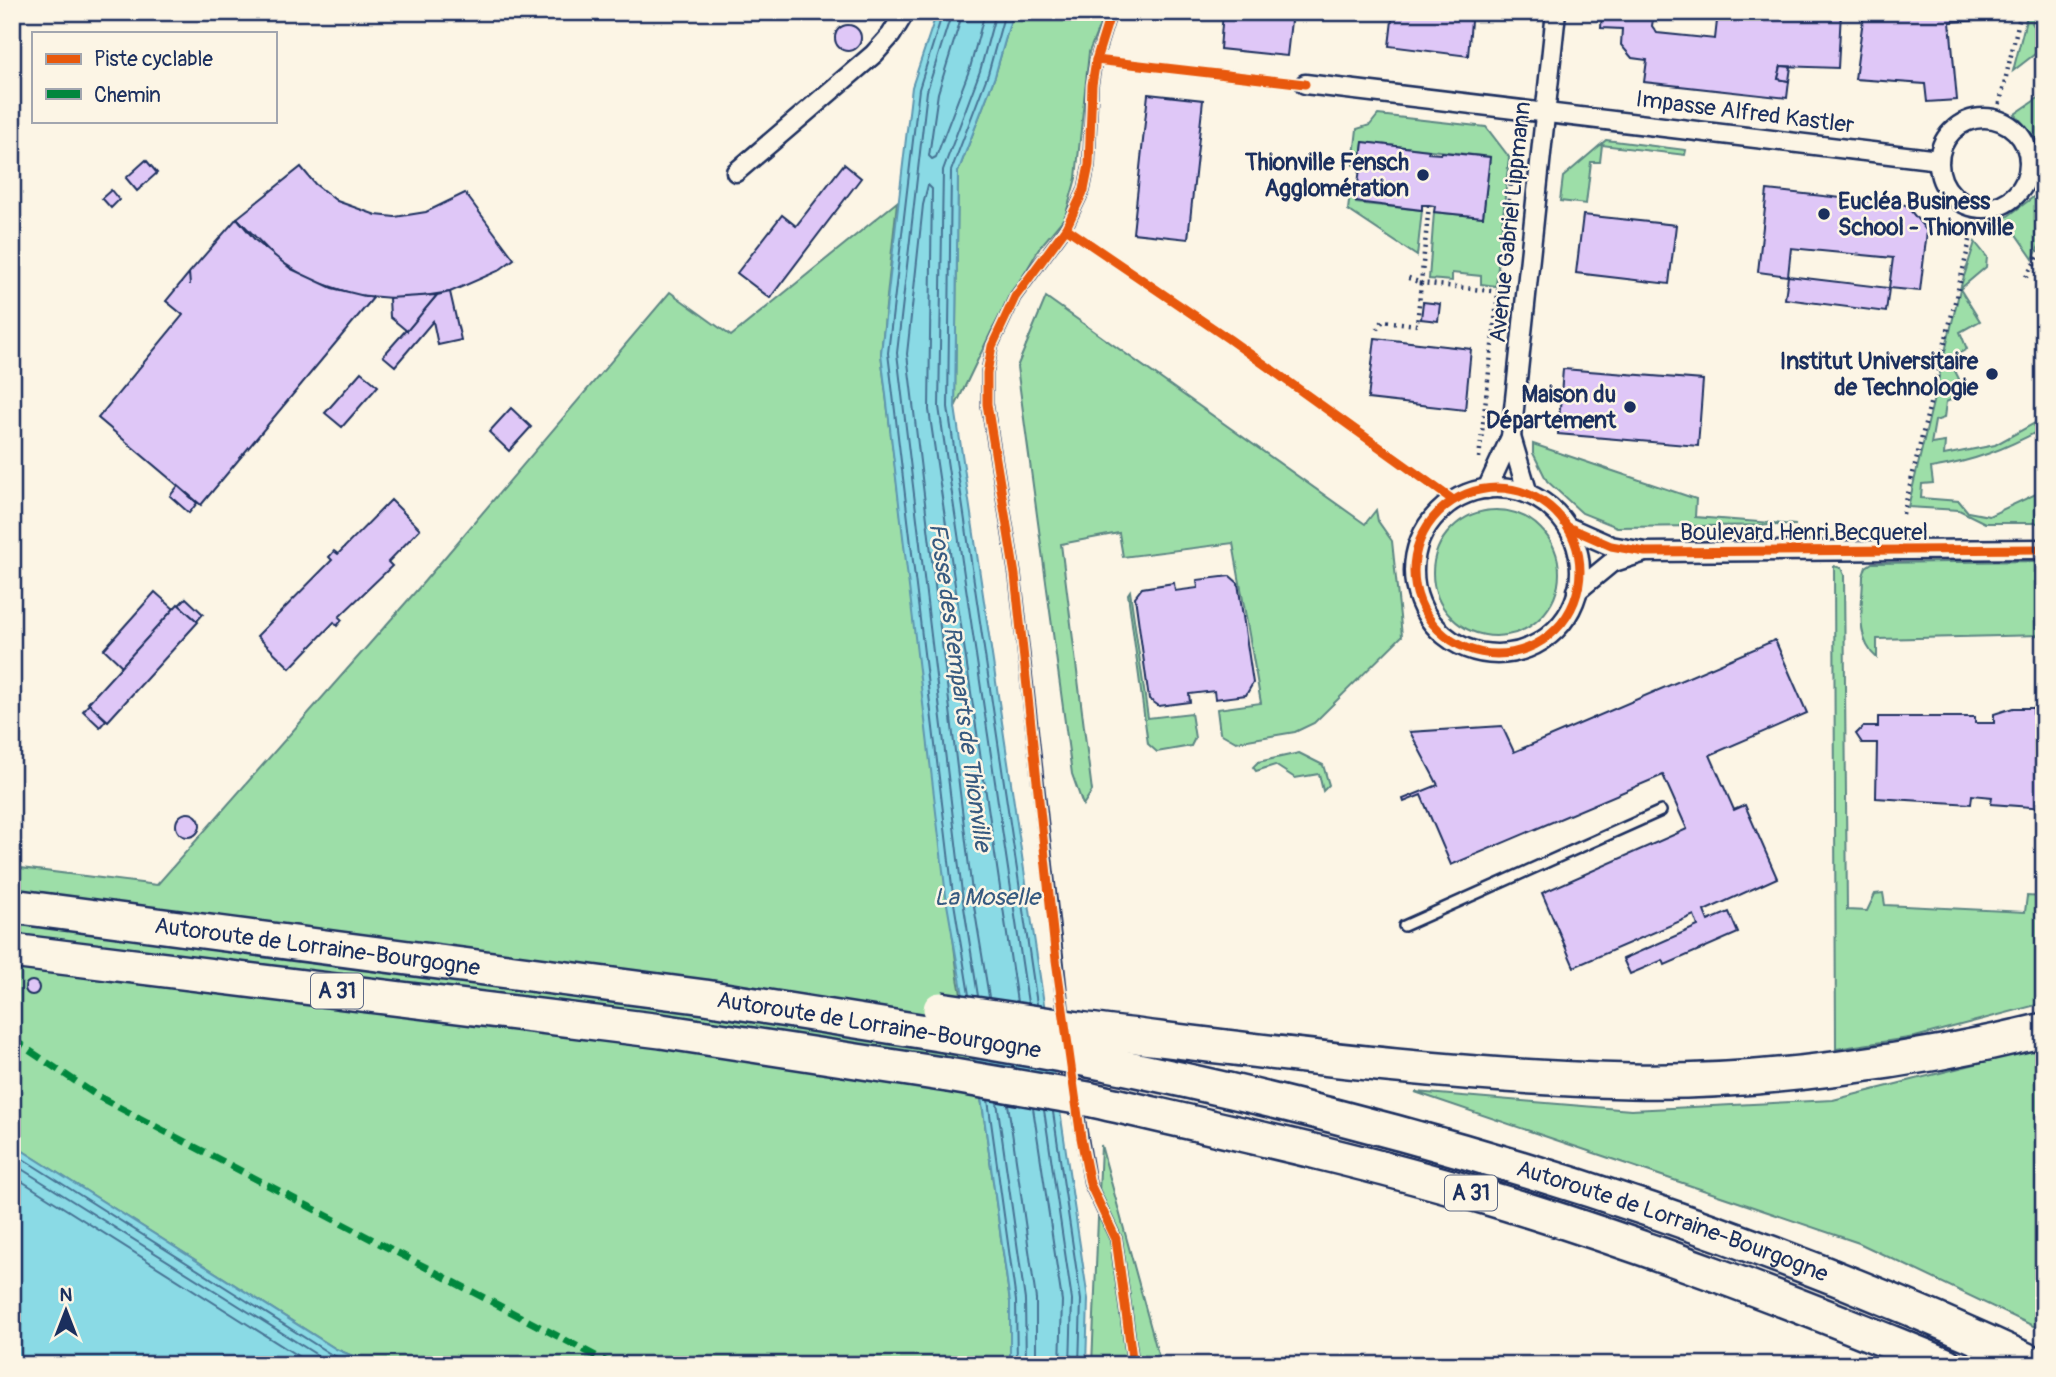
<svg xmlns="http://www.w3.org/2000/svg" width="2056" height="1377" viewBox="0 0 2056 1377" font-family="Pangolin,sans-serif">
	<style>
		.green { fill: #9ddea8; stroke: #5c8683; stroke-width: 2 }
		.water { fill: #8adae5; stroke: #5e96af; stroke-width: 2 }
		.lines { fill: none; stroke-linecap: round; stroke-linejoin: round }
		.shore { stroke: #477394; stroke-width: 2 }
		.building { fill: #dfc7f7; stroke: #1b2f5e; stroke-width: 2 }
		.lane-casing { stroke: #1b2f5e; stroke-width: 14 }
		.street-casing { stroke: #1b2f5e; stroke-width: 23 }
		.highway-casing { stroke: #1b2f5e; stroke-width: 38 }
		.path { stroke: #1b2f5e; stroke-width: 4.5; stroke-dasharray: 2 5; stroke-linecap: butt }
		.lane { stroke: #fcf5e5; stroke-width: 9 }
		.street { stroke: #fcf5e5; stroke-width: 18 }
		.highway { stroke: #fcf5e5; stroke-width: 33 }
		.highway-bridge-casing { stroke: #1b2f5e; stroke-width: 38; stroke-linecap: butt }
		.highway-bridge { stroke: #fcf5e5; stroke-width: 33 }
		.quiet { stroke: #00873e; stroke-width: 7; stroke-dasharray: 14 7; stroke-linecap: butt }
		.cycleway-casing { stroke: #fcf5e5; stroke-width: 13 }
		.cycleway { stroke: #e8590c; stroke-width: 9 }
		.poi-dot { fill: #1b2f5e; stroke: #fcf5e5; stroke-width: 2.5 }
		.labels { text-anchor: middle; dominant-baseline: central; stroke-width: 5; stroke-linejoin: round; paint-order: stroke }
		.shield { fill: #fcf5e5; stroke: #5e6a86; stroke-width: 2 }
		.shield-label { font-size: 21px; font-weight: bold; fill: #1b2f5e }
		.street-label { font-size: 23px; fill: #1b2f5e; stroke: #fcf5e5 }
		.poi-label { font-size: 23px; font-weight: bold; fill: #1b2f5e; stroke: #fcf5e5; text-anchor: end }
		.water-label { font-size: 24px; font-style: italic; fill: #375a80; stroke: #fcf5e5 }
	</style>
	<rect width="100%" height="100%" fill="#fcf5e5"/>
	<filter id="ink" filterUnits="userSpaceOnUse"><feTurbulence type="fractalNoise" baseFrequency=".0143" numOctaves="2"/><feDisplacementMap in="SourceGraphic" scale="14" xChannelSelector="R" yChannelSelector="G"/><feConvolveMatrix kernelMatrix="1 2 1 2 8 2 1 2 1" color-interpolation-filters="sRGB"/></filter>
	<g filter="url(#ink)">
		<g class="green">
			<path d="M1013 12H1105L1089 52 1076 178 1065 217 1040 247 992 330 955 407 958 172 995 76Z"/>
			<path d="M2028 12 2043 13 2032 23 2044 41V47L2013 71Z"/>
			<path d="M2044 94V148L2015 114Z"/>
			<path d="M1378 115 1486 127 1509 157 1496 286 1481 284V276L1452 273V281L1429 279 1434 212 1483 217 1490 157 1363 142 1360 166 1353 165 1357 129 1370 125Z"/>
			<path d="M1606 140 1686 150 1685 155 1602 145 1600 162H1591L1586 204 1560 201 1563 177Z"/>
			<path d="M1351 184H1358L1356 203 1422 210 1417 256 1348 210Z"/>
			<path d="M2044 189V236L2033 259 2008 223 2000 222Z"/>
			<path d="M897 202 881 354 958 978 983 1110 1010 1302V1365H374L336 1349 12 1144V867L157 885 417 590 670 292 731 336Z"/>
			<path d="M1975 242 1987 257 1986 267 1960 289 1980 321 1960 332 1967 349 1949 359 1966 393 1946 402 1944 418 1935 421 1931 444 1945 442 1944 455 1995 445 2044 418V428C2005 449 1975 461 1931 468L1933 483 1922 484 1921 498 1959 501 1968 512 1989 516 2040 492 2044 499V523H1985L1959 510 1908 507 1960 289Z"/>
			<path d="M1046 297 1365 524 1376 510 1378 521 1392 541 1402 636 1314 723 1295 732 1236 742 1220 733 1217 709 1261 703 1233 543 1123 557 1119 533 1061 544 1092 791 1083 805 1072 774 1017 367Z"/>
			<path d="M1533 444 1696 499 1695 517 1796 525 1617 527 1582 513 1547 481 1533 453Z"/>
			<circle cx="1496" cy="573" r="63"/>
			<path d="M2037 561 2044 564V635L1877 639V658C1854 639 1863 603 1863 576L1866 567 1872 563Z"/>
			<path d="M1834 566 1841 568 1844 575 1847 910 1867 911 1875 894 1883 893 1885 905 2025 912 2027 896 2044 897V1003L1915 1037 1836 1049Z"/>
			<path d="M1130 591 1148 718 1191 713 1195 738 1191 746 1157 752 1148 744 1128 594Z"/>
			<path d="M1299 753 1323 765 1329 785 1323 791 1319 774 1295 778 1275 765 1256 771 1253 767 1258 762Z"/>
			<path d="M2044 1042V1331L1859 1243 1415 1092 1631 1110 1833 1100 2007 1056Z"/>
			<path d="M1101 1145 1161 1365H1092Z"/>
		</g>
		<g class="water">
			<path d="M937 12H1013L995 76 958 172 955 407 1088 1299 1086 1365H1010V1302L983 1110 947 904 881 353 912 87Z"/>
			<path d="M12 1144 336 1349 374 1365H12Z"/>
		</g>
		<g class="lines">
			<g class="shore">
				<path d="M943 12 919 89 888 353 954 903 969 995"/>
				<path d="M952 12 927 91 897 353 963 901 978 996"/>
				<path d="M963 12 938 93 929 156 932 159 936 157 970 68 985 12"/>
				<path d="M996 12 980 71 943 170 939 407 1028 1003"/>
				<path d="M1005 12 988 74 951 171 948 407 1037 1004"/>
				<path d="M989 997 973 900 907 354 923 205 928 185 932 189 929 410 1017 1002"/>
				<path d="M988 1100 1016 1301 1017 1365"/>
				<path d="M997 1102 1025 1300 1026 1365"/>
				<path d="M1008 1104 1036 1299V1365"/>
				<path d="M1033 1108 1062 1301 1060 1365"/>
				<path d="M1044 1110 1072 1300 1070 1365"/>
				<path d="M1053 1112 1081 1300 1079 1365"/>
				<path d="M12 1152 332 1355 356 1365"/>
				<path d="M12 1163 333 1365"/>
				<path d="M12 1175 312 1365"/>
			</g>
		</g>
		<g class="building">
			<path d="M1223 12H1292L1287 56 1220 49Z"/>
			<path d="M1393 12H1464L1471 21 1468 56 1389 46Z"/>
			<path d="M1602 12H1654L1652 26 1657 33 1715 39 1718 12H1841L1838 68 1781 66 1778 79 1789 81 1787 98 1644 82 1647 60 1632 58 1621 45 1622 29 1601 28Z"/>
			<path d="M1864 12H1983V20L1950 22 1957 100 1927 102 1925 84 1855 79Z"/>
			<circle cx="848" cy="38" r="13"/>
			<path d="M1781 66 1791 67 1789 81 1778 79Z"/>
			<path d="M1148 94 1203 100 1188 239 1133 233Z"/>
			<path d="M1363 142 1429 150 1428 153 1441 154 1442 152 1490 157 1483 217 1434 212 1435 206 1429 205H1422V210L1356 202Z"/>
			<path d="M146 160 157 173 137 191 126 178Z"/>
			<path d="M844 164 861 178 770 298 737 273 782 215 796 226Z"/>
			<path d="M301 167 315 184 337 201 376 215 395 217 426 212 465 193 514 259 498 271 450 292 404 299 356 295 311 280 277 259 237 218Z"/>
			<path d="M111 190 119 200 111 208 102 198Z"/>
			<path d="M1767 190 1906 205 1927 231 1920 291 1889 288 1893 258 1791 248 1788 276 1758 272Z"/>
			<path d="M1583 215 1676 225 1669 284 1576 273Z"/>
			<path d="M237 218 255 240 291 269 332 288 373 298 201 505 98 418 183 315 166 301 189 273 190 285 189 273Z"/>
			<path d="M1788 276 1889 288 1886 312 1785 299Z"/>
			<path d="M450 292 461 340 438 345 433 321 395 366 383 356 437 295Z"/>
			<path d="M437 295 407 331 390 317 389 298Z"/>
			<path d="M1423 302 1440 304 1438 321 1421 319Z"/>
			<path d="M1375 338 1471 349 1465 410 1368 399Z"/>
			<path d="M1563 369 1703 380 1698 446 1558 434Z"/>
			<path d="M361 372 378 386 342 427 325 413Z"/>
			<path d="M511 408 531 427 509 451 489 432Z"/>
			<path d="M178 486 197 503 189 513 170 496Z"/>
			<path d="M391 500 420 529 388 562 392 566 339 617 342 620 337 626 334 622 290 668 257 636 332 560 329 557 334 551 338 554Z"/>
			<path d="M1230 576 1238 583 1253 683 1246 695 1215 699 1214 691 1189 694 1190 702 1159 706 1149 699 1135 597 1142 588 1174 583 1175 591 1198 588 1197 580Z"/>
			<path d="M155 592 174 609 122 666 104 649Z"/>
			<path d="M186 598 203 614 197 621 179 605Z"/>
			<path d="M178 604 198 622 108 721 88 703Z"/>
			<path d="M1775 640 1807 713 1710 755 1734 810 1745 805 1777 878 1704 911 1708 921 1729 912 1738 933 1665 965 1663 960 1630 974 1623 959 1698 926 1694 915 1574 967 1542 893 1687 829 1663 775 1451 865 1421 795 1404 802 1403 799 1438 785 1410 732 1502 726 1514 752Z"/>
			<path d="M89 704 106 720 100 727 83 711Z"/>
			<path d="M2013 708H2033V723H2044V808L1991 804 1992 797 1972 795 1971 804 1876 798 1877 743H1862L1856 734 1863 727H1878V717H1975V723H1994V714Z"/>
			<circle cx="188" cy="825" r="12"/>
			<circle cx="32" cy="988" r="7"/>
		</g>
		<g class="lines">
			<defs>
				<g id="lane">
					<path d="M1404 926 1661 811"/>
					<path d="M1064 1019 1015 575 987 404V373L992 346 1015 297 1066 228 1084 190 1089 165 1092 85 1096 60 1111 12"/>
					<path d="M1076 1102 1090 1184 1116 1239 1133 1365"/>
				</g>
				<g id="street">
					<path d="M1305 84 1939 160"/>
					<circle cx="1984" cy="163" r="45"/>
					<path d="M736 172 874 54 891 35 905 12"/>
					<path d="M1511 437 1528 494"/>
					<circle cx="1497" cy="571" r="83"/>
					<path d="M1487 489 1511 437 1556 12"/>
					<path d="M1568 527 1611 546 1645 552 2044 549"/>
					<path d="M1577 591 1611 563 1642 553"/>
				</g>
				<g id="highway">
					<path id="s1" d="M12 906 705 997 945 1035"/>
					<path d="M12 951 661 1031 948 1075"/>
					<path d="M1079 1029C1262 1051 1446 1077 1631 1081 1759 1084 1919 1061 2044 1030"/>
					<path id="s2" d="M1079 1058C1410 1124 1732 1222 2037 1365"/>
					<path d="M1088 1099C1218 1129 1350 1157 1478 1195 1637 1242 1793 1302 1946 1365"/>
				</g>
			</defs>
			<use href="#lane" class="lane-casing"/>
			<use href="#street" class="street-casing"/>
			<use href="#highway" class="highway-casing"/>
			<g class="path">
				<path d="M1998 111 2021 12"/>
				<path d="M1429 205 1421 283 1509 293"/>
				<path d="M2026 277 2044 246"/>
				<path d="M1377 329 1383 321 1417 325 1421 283 1406 277"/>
				<path d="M1479 458 1514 156"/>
				<path d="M1903 514 1978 208"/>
			</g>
			<use href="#lane" class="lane"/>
			<use href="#street" class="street"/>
			<use href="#highway" class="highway"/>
			<defs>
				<g id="highway-bridge">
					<path d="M940 1009 1079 1029"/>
					<path d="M945 1035 1079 1058"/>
					<path d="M948 1075 1088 1099"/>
				</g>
			</defs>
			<use href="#highway-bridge" class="highway-bridge-casing"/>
			<use href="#highway-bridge" class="highway-bridge"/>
			<path class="quiet" d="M12 1039 99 1097 613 1365"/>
			<defs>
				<g id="cycleway">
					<path d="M1111 12 1096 60 1092 85 1089 165 1084 190 1066 228 1015 297 992 346 987 373V404L1015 575 1056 960 1081 1138 1090 1184 1116 1239 1133 1365"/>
					<path d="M1096 60 1305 84"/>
					<path d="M1066 228 1229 339 1453 500"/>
					<circle cx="1497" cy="571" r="83"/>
					<path d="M1568 527 1611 546 1645 552 2044 549"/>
				</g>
			</defs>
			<use href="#cycleway" class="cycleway-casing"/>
			<use href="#cycleway" class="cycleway"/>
		</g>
	</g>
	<g class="poi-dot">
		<circle cx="1423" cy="175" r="7"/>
		<circle cx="1824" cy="214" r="7"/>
		<circle cx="1992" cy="374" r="7"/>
		<circle cx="1630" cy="407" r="7"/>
	</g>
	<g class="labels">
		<g class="shield">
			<rect x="311" y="973.5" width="52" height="35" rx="5"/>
			<rect x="1445" y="1175.5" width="52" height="35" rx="5"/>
		</g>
		<g class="shield-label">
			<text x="337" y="991">A 31</text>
			<text x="1471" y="1193">A 31</text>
		</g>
		<g class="street-label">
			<text transform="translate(1745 112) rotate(7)">Impasse Alfred Kastler</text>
			<text transform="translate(1510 222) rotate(-84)">Avenue Gabriel Lippmann</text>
			<text x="1804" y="532">Boulevard Henri Becquerel</text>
			<text stroke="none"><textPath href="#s1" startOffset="308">Autoroute de Lorraine-Bourgogne</textPath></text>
			<text transform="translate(879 1025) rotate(9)">Autoroute de Lorraine-Bourgogne</text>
			<text stroke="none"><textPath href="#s2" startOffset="616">Autoroute de Lorraine-Bourgogne</textPath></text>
		</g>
		<g class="poi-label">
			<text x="1409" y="162">Thionville Fensch<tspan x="1409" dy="26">Agglomération</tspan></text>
			<text x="1838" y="201" text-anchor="start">Eucléa Business<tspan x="1838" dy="26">School - Thionville</tspan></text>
			<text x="1978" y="361">Institut Universitaire<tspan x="1978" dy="26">de Technologie</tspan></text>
			<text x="1616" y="394">Maison du<tspan x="1616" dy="26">Département</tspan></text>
		</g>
		<g class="water-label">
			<text transform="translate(960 687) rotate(82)">Fosse des Remparts de Thionville</text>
			<text x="987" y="897">La Moselle</text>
		</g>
	</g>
	<rect width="2056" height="1377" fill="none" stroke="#fcf5e5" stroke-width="42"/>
	<rect x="21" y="21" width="2014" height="1335" fill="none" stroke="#1b2f5e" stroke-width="2.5" filter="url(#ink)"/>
	<rect x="32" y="32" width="245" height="91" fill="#fcf5e5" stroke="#a2a6af" stroke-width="2"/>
	<rect x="46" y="54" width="35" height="10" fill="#e8590c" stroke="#a2a6af" stroke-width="2"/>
	<text x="94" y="66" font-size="21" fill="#1b2f5e">Piste cyclable</text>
	<rect x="46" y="89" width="35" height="10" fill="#00873e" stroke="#a2a6af" stroke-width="2"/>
	<text x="94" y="102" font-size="21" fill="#1b2f5e">Chemin</text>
	<g transform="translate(66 1311)" stroke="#fcf5e5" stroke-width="5" paint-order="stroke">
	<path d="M0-5L12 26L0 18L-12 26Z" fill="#1b2f5e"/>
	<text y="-10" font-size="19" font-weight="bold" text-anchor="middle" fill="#1b2f5e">N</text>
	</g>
</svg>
